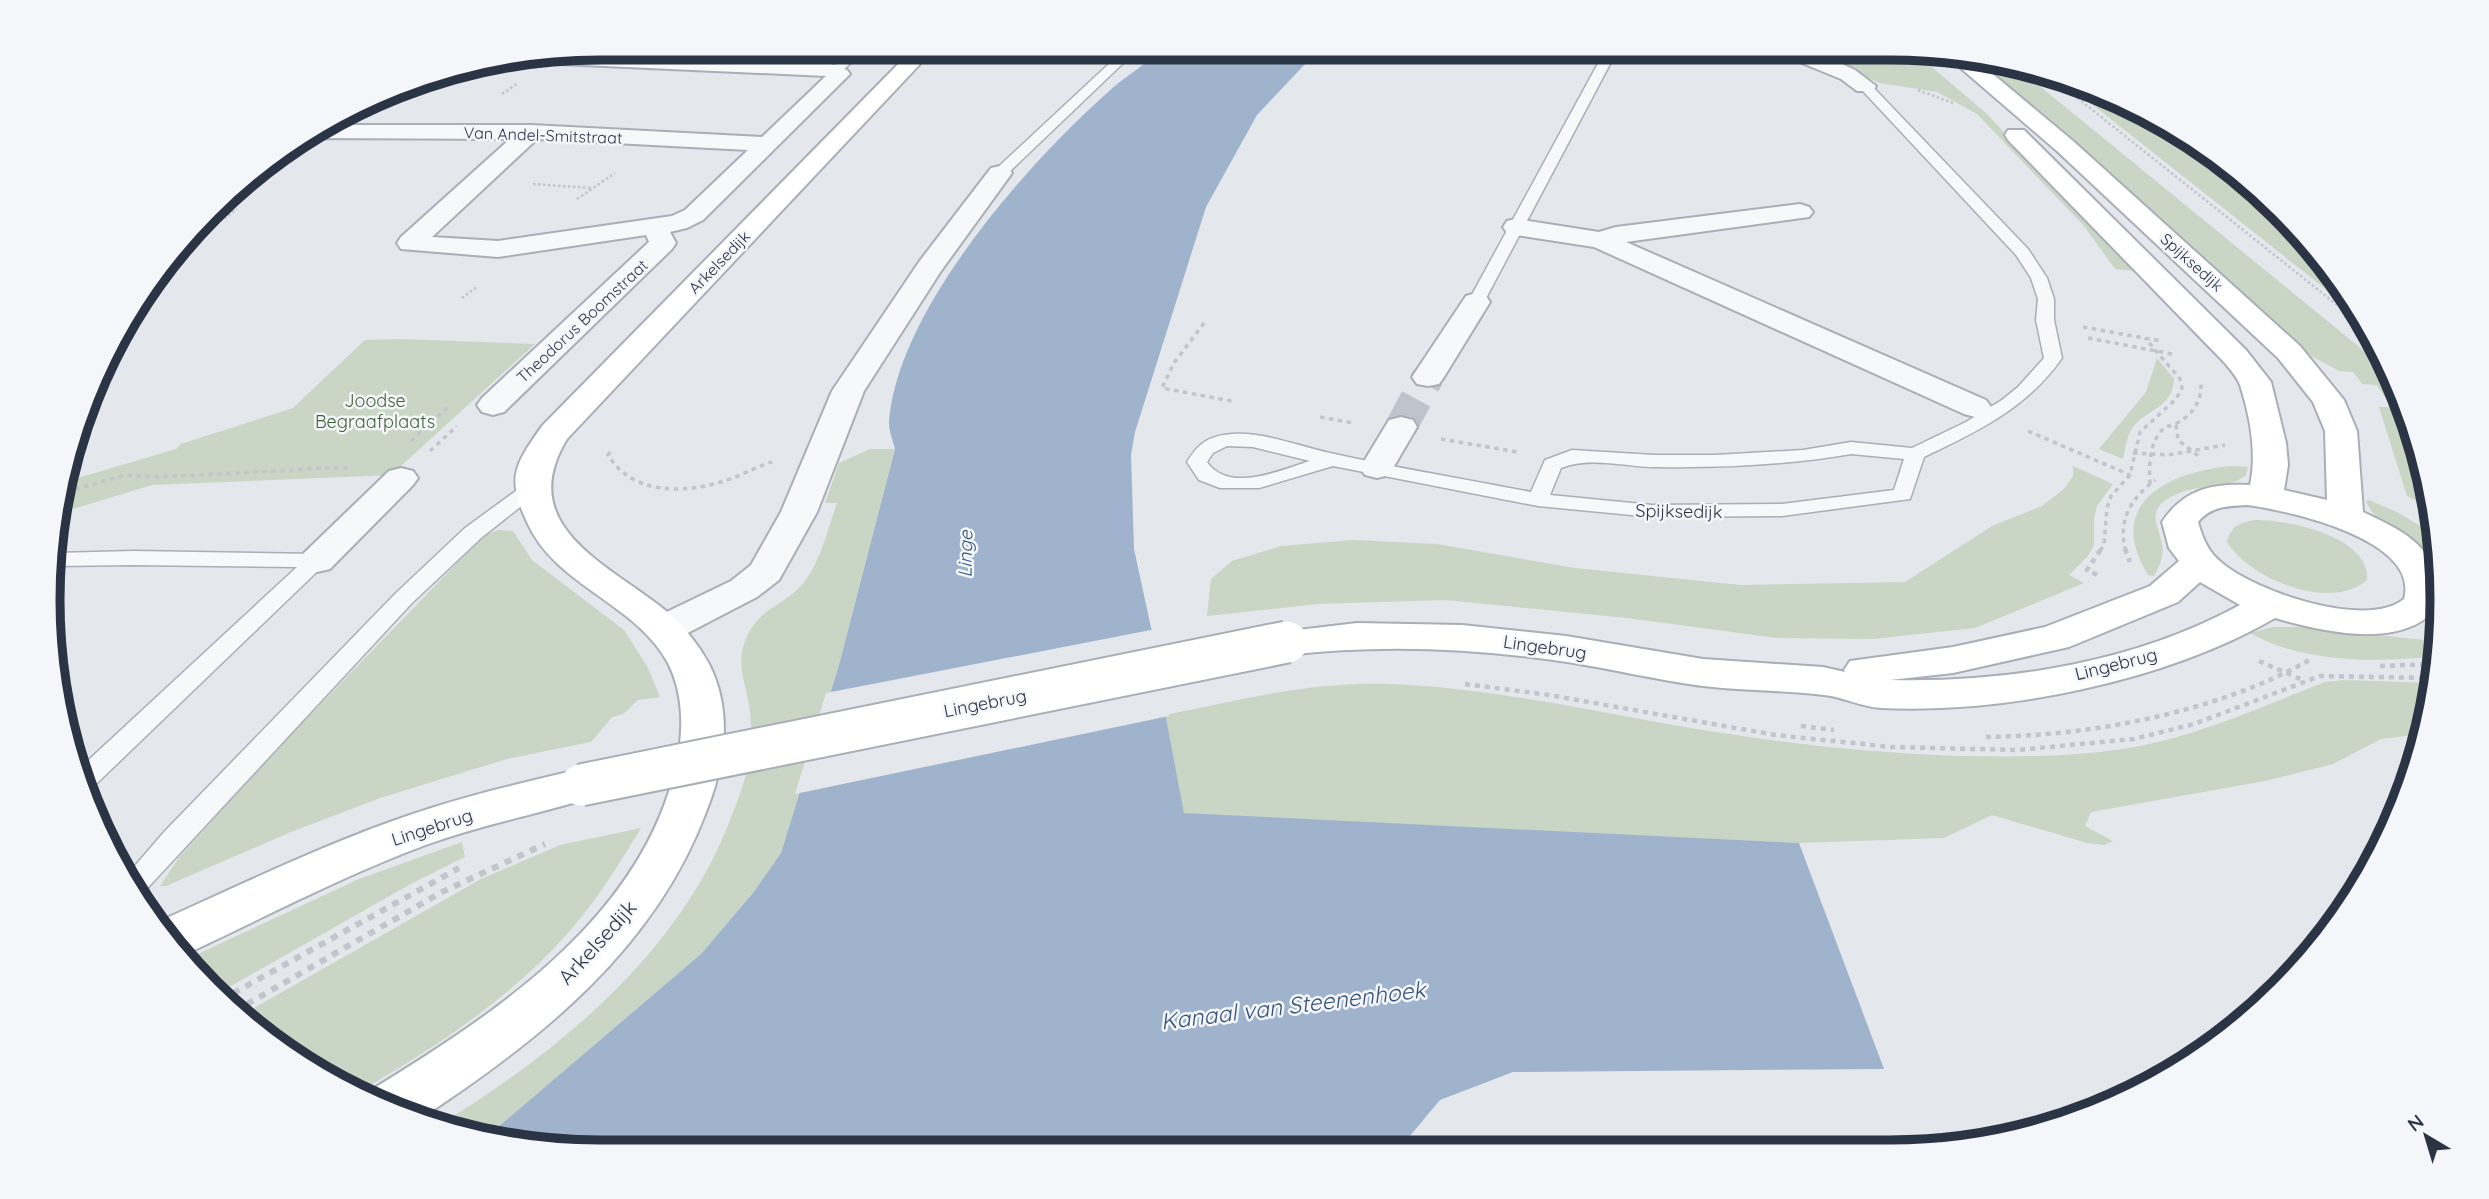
<svg xmlns="http://www.w3.org/2000/svg" width="2489" height="1199" viewBox="0 0 2489 1199" font-family="Quicksand,sans-serif">
	<style>
		.green { fill: #c9d6c5 }
		.water { fill: #9fb4cc }
		.pier { fill: #e4e7ec }
		.lines { fill: none; stroke-linecap: round; stroke-linejoin: round }
		.street-tunnel { stroke: #bfc3cb; stroke-width: 32; stroke-dasharray: 32 17; stroke-linecap: butt }
		.lane-casing { stroke: #a9aeb7; stroke-width: 3 }
		.street-casing { stroke: #a9aeb7; stroke-width: 4 }
		.secondary-casing { stroke: #a9aeb7; stroke-width: 4 }
		.path-far3 { stroke: #c2c5cb; stroke-width: 2.5; stroke-dasharray: 2.5 2.5; stroke-linecap: butt }
		.path-far2 { stroke: #c2c5cb; stroke-width: 3.5; stroke-dasharray: 4.5 4.5; stroke-linecap: butt }
		.path-far1 { stroke: #c2c5cb; stroke-width: 4.5; stroke-dasharray: 5 5; stroke-linecap: butt }
		.path { stroke: #c2c5cb; stroke-width: 6; stroke-dasharray: 7 7; stroke-linecap: butt }
		.lane { fill: #f7f8fa; fill-rule: evenodd }
		.street { fill: #f7f8fa; fill-rule: evenodd }
		.secondary { fill: #fff; fill-rule: evenodd }
		.secondary-bridge-casing { stroke: #a9aeb7; stroke-width: 45; stroke-linecap: butt }
		.secondary-bridge { stroke: #fff; stroke-width: 41 }
		.labels { text-anchor: middle; dominant-baseline: central; stroke-width: 5; stroke-linejoin: round; paint-order: stroke }
		.far-street-label { font-size: 16px; fill: #2b3445; stroke: #f4f6f9 }
		.park-label { font-size: 18px; fill: #3f6138; stroke: #f4f6f9 }
		.street-label { font-size: 18px; fill: #2b3445; stroke: #f4f6f9 }
		.water-label { font-size: 19px; font-style: italic; fill: #34527a; stroke: #f4f6f9 }
		.near-street-label { font-size: 21px; fill: #2b3445; stroke: #f4f6f9 }
		.near-water-label { font-size: 23px; font-style: italic; fill: #34527a; stroke: #f4f6f9 }
		.rim { fill: none; stroke: #2b3445; stroke-width: 9 }
	</style>
	<rect width="100%" height="100%" fill="#e4e7ec"/>
	<g class="green">
		<path d="M600 47H767L759 54 589 49Z"/>
		<path d="M1818 47 1902 48 1926 62 1987 114 2134 271 2115 269 2084 226 1977 114 1937 92 1880 83 1842 67 1820 56 1816 51Z"/>
		<path d="M1965 55 2009 61 2391 373 2400 389 2431 492 2433 509 2407 496 2379 407H2393L2376 385 2362 384 2353 372 2339 371 2304 352Z"/>
		<path d="M2055 75 2101 89 2197 141 2280 209 2349 293 2361 317Z"/>
		<path d="M400 339 535 344 391 475 152 485 57 514 61 483 176 449 181 444 293 408 365 340Z"/>
		<path d="M2157 358 2174 379C2172 412 2141 409 2130 432 2126 440 2125 451 2123 459L2099 449 2146 392Z"/>
		<path d="M870 449H895L839 665 781 853 753 893 701 954 484 1139 439 1125C559 1052 682 951 732 815 739 797 746 779 749 760 752 745 752 727 750 712 748 690 736 666 744 644 757 606 784 608 805 581 821 560 828 528 837 503H825L839 463Z"/>
		<path d="M2073 466 2113 484 2097 506 2094 519V545L2088 556 2069 575 2084 583 1975 628 1873 639 1777 638 1627 618 1445 600 1318 604 1207 616 1211 579 1232 561 1281 546 1353 540 1437 544 1575 568 1740 585 1905 582 1992 526 2042 506 2064 489 2073 476Z"/>
		<path d="M2231 466 2248 467 2246 475C2230 489 2202 485 2182 492 2134 510 2167 530 2162 556 2161 563 2157 570 2154 576L2148 575C2104 503 2168 472 2231 466Z"/>
		<path d="M2369 500 2397 512 2435 535 2439 574C2419 550 2377 528 2366 501Z"/>
		<path d="M2255 520C2288 520 2370 536 2367 580 2331 612 2249 579 2227 542 2231 525 2240 523 2255 520Z"/>
		<path d="M498 530 513 531 532 560 624 630 647 666 660 697 638 700 623 714 612 717 591 742 507 759 380 798 291 832 166 886H160L180 856 279 747 483 536Z"/>
		<path d="M2273 627H2303L2434 641 2438 642 2436 656C2378 663 2302 663 2250 633Z"/>
		<path d="M2344 680 2433 683 2431 708 2423 734 2381 739 2333 764 2265 781 2091 812 2085 826 2113 841 2104 845 2087 843 1992 815 1944 838 1799 843 1184 814 1165 715C1239 700 1312 681 1388 684 1477 687 1563 705 1651 721 1755 740 1858 753 1963 756 2022 757 2082 757 2140 746 2205 733 2263 706 2325 682Z"/>
		<path d="M641 828C619 865 596 901 568 933 510 999 433 1049 357 1093L293 1059 240 1016 481 879 560 845Z"/>
		<path d="M462 842 465 857 409 885 215 995 187 959 359 879Z"/>
	</g>
	<path class="water" d="M1165 47H1321L1257 115 1206 207 1135 432 1131 455 1134 549 1160 669 1166 718 1184 813 1799 843 1884 1069 1513 1072 1440 1100 1399 1149 599 1152 484 1139 701 954 753 893 781 853 839 665 895 449C893 441 889 431 889 423 896 312 1026 165 1107 93 1125 76 1147 64 1165 47Z"/>
	<path class="pier" d="M1156 629 1169 716 795 794 826 693Z"/>
	<g class="lines">
		<path class="street-tunnel" d="M1401 427 1428 377"/>
		<defs>
			<g id="lane">
				<path d="M855 47H868L840 73H832V67Z"/>
				<path d="M1127 47H1140L1005 176H995V170Z"/>
				<path d="M1607 47H1619L1484 302 1482 306H1470L1468 302Z"/>
				<path d="M1865 82 1869 83 2028 249 2047 278 2054 299V320L2062 358C2027 408 1978 431 1924 457L1910 499 1782 516 1652 517 1538 506 1333 466 1259 488H1220L1199 480 1187 462C1197 446 1205 438 1224 435 1258 429 1297 446 1330 453 1396 468 1464 479 1531 492L1545 460 1572 450 1654 455H1715L1803 450 1851 442 1912 448 1966 422 2002 400 2018 387 2044 358 2036 320 2038 299 2031 278 2016 255 1861 89V83ZM1227 446 1253 447 1310 461C1281 470 1229 494 1207 462L1213 453ZM1851 454 1904 459 1894 490 1782 504 1652 505 1550 495 1561 468C1589 456 1626 467 1657 467 1722 468 1787 465 1851 454Z"/>
				<path d="M531 483 538 485 541 489 538 493 481 538 411 604 141 895 127 875 165 831 395 594 465 528 524 485Z"/>
				<path d="M133 551 317 554 325 556 328 561 94 786 87 788 81 767 297 567 133 565 55 566 56 553Z"/>
			</g>
			<g id="street">
				<path d="M1782 47H1805L1855 70 1876 86 1873 91H1857L1841 79 1802 63Z"/>
				<path d="M570 52 829 63 847 70 850 74 703 220 687 228 670 232 676 243 672 249 504 412 493 415 482 412 477 405 482 398 649 242 646 235 498 257 401 249 397 243 401 237 510 139 314 138 316 140 312 145 257 183 242 184 263 162 331 125H531L762 137 826 76 538 63 529 59ZM537 139 748 150 685 210 672 216 498 241 432 237Z"/>
				<path d="M1000 166 1009 168 1012 173 941 271 864 391 817 512 779 580 757 597 678 638 664 641 650 638 644 629 650 620 731 581 751 565 781 512 832 391 919 262 991 168Z"/>
				<path d="M1800 204 1809 207 1813 212 1809 217 1626 242 1986 400 1991 407 1986 414 1975 417 1964 414 1594 247 1516 235 1507 233 1503 227 1507 221 1516 219 1599 232 1616 227Z"/>
				<path d="M1476 293 1486 296 1490 302 1444 377 1439 384 1428 386 1417 384 1412 377 1466 296Z"/>
				<path d="M1401 417 1413 420 1417 427 1389 475 1377 478 1365 475 1360 468 1389 420Z"/>
				<path d="M401 468 413 471 418 478 413 485 330 569 317 572 304 569 298 561 304 553 389 471Z"/>
			</g>
			<g id="secondary">
				<path d="M915 47H936L567 439C513 527 610 565 666 611 683 625 698 644 709 664 733 711 725 765 706 812 654 950 540 1040 420 1119L388 1110 366 1098 368 1092C493 1015 641 920 676 766 684 733 684 694 668 663 636 603 555 586 527 522 506 477 515 465 542 426Z"/>
				<path d="M1947 53 1970 55 2073 141 2300 346 2344 400 2357 431 2363 512C2408 533 2437 548 2442 600 2411 653 2323 632 2275 618 2166 681 2006 714 1881 708 1861 707 1844 697 1824 695 1784 690 1743 691 1703 686 1657 680 1612 669 1567 662 1474 648 1381 644 1287 655L1273 651 1267 642 1273 633 1357 623 1462 625 1566 636 1703 659 1823 667 1845 672 1844 670 1850 661 1953 647 2045 627 2150 586 2179 561 2169 548 2162 522C2184 489 2212 483 2250 485 2257 453 2250 416 2240 385 2237 377 2230 369 2224 362L2008 140 2005 135 2008 130H2024L2246 350 2271 382 2286 443 2288 465 2284 490 2327 500 2325 431 2313 402 2278 358 2057 151 1949 58ZM2247 505C2286 510 2421 539 2404 599 2366 630 2255 591 2222 563 2208 552 2203 539 2198 522 2211 506 2228 506 2247 505ZM2200 582 2240 605C2136 662 2008 683 1890 680L1953 673 2069 647 2178 602Z"/>
				<path d="M581 769 597 774 603 785 597 796C539 814 479 825 423 846 343 876 267 916 190 952L183 954 160 921C236 887 312 850 390 822 452 799 517 784 581 769Z"/>
			</g>
		</defs>
		<use href="#lane" class="lane-casing"/>
		<use href="#street" class="street-casing"/>
		<use href="#secondary" class="secondary-casing"/>
		<g class="path-far3">
			<path d="M2046 73 2361 324"/>
			<path d="M1918 90 1953 103"/>
			<path d="M409 94 449 72"/>
			<path d="M502 94 518 83"/>
			<path d="M533 184 591 188"/>
			<path d="M577 199 615 173"/>
			<path d="M176 254 237 209"/>
			<path d="M462 298 478 286"/>
		</g>
		<g class="path-far2">
			<path d="M2359 322 2368 329"/>
			<path d="M1204 323 1174 363 1162 388 1236 402"/>
			<path d="M2083 327 2161 341"/>
			<path d="M2088 338 2172 354"/>
			<path d="M1320 417 1353 423"/>
			<path d="M2176 425 2178 440 2201 458"/>
			<path d="M2028 431 2130 475"/>
			<path d="M1441 439 1518 452"/>
			<path d="M411 441 448 407"/>
			<path d="M430 451 457 426"/>
			<path d="M610 452 608 455C632 494 681 494 721 482 739 477 755 467 772 462"/>
			<path d="M2133 453 2168 455 2225 445"/>
			<path d="M2150 484C2149 466 2149 444 2162 430 2166 426 2171 426 2177 423 2193 415 2202 400 2201 382"/>
			<path d="M58 494 126 475 159 477 351 467"/>
			<path d="M2100 551 2104 545 2107 508 2111 496 2130 475 2140 432 2176 399 2182 388 2180 379 2145 338"/>
			<path d="M2126 551C2117 520 2131 499 2155 480"/>
		</g>
		<g class="path-far1">
			<path d="M2125 549 2130 562"/>
			<path d="M2097 575 2087 570 2101 549"/>
			<path d="M2259 661 2305 681"/>
			<path d="M2380 666 2435 664"/>
			<path d="M1465 684 1549 695 1775 735 1891 747 2017 750 2134 739 2194 724 2320 676 2434 678"/>
			<path d="M1801 726 1834 730"/>
			<path d="M1986 737C2091 736 2219 712 2311 659"/>
		</g>
		<g class="path">
			<path d="M221 1000 459 868"/>
			<path d="M235 1011 442 892 545 844"/>
		</g>
		<use href="#lane" class="lane"/>
		<use href="#street" class="street"/>
		<use href="#secondary" class="secondary"/>
		<defs>
			<path id="secondary-bridge" d="M581 785 1287 642"/>
		</defs>
		<use href="#secondary-bridge" class="secondary-bridge-casing"/>
		<use href="#secondary-bridge" class="secondary-bridge"/>
	</g>
	<g class="labels">
		<g class="far-street-label">
			<text transform="translate(543 135) rotate(2)">Van Andel-Smitstraat</text>
			<text transform="translate(719 262) rotate(-46)">Arkelsedijk</text>
			<text transform="translate(2192 262) rotate(42)">Spijksedijk</text>
			<text transform="translate(582 321) rotate(-43)">Theodorus Boomstraat</text>
		</g>
		<g class="park-label">
			<text x="375" y="400">Joodse<tspan x="375" dy="21">Begraafplaats</tspan></text>
		</g>
		<g class="street-label">
			<text transform="translate(1679 511) rotate(1)">Spijksedijk</text>
			<text transform="translate(1545 647) rotate(8)">Lingebrug</text>
			<text transform="translate(2116 664) rotate(-14)">Lingebrug</text>
			<text transform="translate(985 703) rotate(-11)">Lingebrug</text>
			<text transform="translate(432 827) rotate(-18)">Lingebrug</text>
		</g>
		<g class="water-label">
			<text transform="translate(965 554) rotate(-89)">Linge</text>
		</g>
		<g class="near-street-label">
			<text transform="translate(597 942) rotate(-48)">Arkelsedijk</text>
		</g>
		<g class="near-water-label">
			<text transform="translate(1293 1005) rotate(-7)">Kanaal van Steenenhoek</text>
		</g>
	</g>
	<path d="M0 0H2489V1199H0ZM600 60H1890A540 540 0 0 1 2430 600V600A540 540 0 0 1 1890 1140H600A540 540 0 0 1 60 600V600A540 540 0 0 1 600 60Z" fill="#f4f6f9" fill-rule="evenodd"/>
	<path class="rim" d="M600 60H1890A540 540 0 0 1 2430 600V600A540 540 0 0 1 1890 1140H600A540 540 0 0 1 60 600V600A540 540 0 0 1 600 60Z"/>
	<g transform="translate(2426 1136) rotate(322)" stroke="#f4f6f9" stroke-width="5" paint-order="stroke">
	<path d="M0-5L12 26L0 18L-12 26Z" fill="#2b3445"/>
	<text y="-10" font-size="19" font-weight="bold" text-anchor="middle" fill="#2b3445">N</text>
	</g>
</svg>
